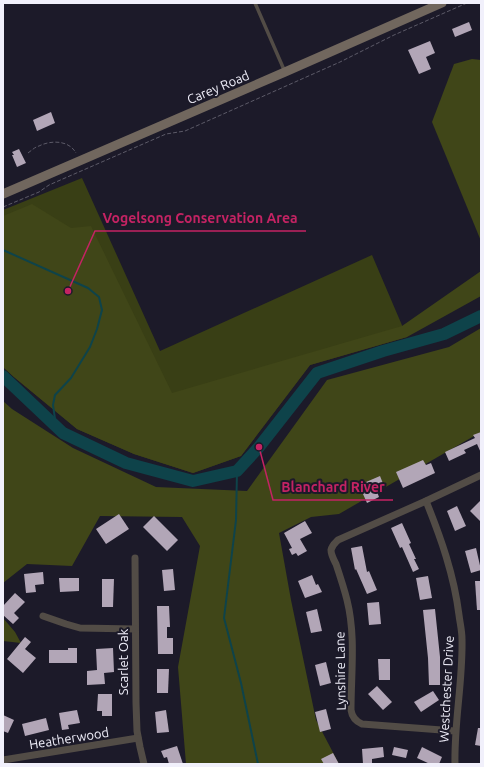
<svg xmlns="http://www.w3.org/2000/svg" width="484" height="767" viewBox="0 0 484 767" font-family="Ubuntu,sans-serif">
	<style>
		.green { fill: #393f15 }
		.forest { fill: #404618 }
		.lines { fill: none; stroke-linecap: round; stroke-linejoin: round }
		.stream { stroke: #0e434a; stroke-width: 2 }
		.river { stroke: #0e434a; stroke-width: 12 }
		.building { fill: #b2a6b7 }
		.path { stroke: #5c5a68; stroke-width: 1; stroke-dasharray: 4 2; stroke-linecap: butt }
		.lane { stroke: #524c46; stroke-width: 3.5 }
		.street { stroke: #524c46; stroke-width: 7 }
		.secondary { stroke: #71675e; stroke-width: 9 }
		.labels { text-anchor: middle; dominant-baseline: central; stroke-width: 4; stroke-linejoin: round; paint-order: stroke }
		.street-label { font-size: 13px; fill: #f1f0fb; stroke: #1c1a29 }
		.leader { fill: none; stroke: #c42363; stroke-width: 1.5 }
		.callout-dot { fill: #c42363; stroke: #1c1a29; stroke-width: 1.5 }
		.callout-label { font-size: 14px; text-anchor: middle; font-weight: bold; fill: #c42363; stroke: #1c1a29; stroke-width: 4; stroke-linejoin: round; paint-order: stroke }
	</style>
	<rect width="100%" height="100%" fill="#1c1a29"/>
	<path class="green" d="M82 178 160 351 372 255 407 337 310 365 241 456 193 473 134 454 77 429 14 377 3 367V210Z"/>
	<g class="forest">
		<path d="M472 59 481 60V241L432 122 454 64Z"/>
		<path d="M32 204 71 228 91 226 172 393 402 326 481 271V296L407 337 310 365 241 456 193 473 134 454 77 429 14 377 3 367V216Z"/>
		<path d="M481 328V432L339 514 311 517 279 533 291 600 316 720 339 764H186L178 667 200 546 182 517 100 516 72 566 27 564 3 583V401L12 409 73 448 156 487 247 491 327 380 449 347Z"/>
		<path d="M3 618 15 632 21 643 3 641Z"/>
	</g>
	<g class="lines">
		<g class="stream">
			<path d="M3 250 88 288 99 297 102 310 97 329 90 347 71 378 55 395 53 405 56 426"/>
			<path d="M237 471 236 520 224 618 241 683 258 764"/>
		</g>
		<path class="river" d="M3 376 63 433 126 463 193 481 237 471 259 447 317 373 383 351 444 334 481 316"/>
	</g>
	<g class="building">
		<path d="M469 22 472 30 455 37 452 29Z"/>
		<path d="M430 41 435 53 426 57 431 69 419 74 408 50Z"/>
		<path d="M51 112 55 123 37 131 33 120Z"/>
		<path d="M19 149 26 163 17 167 12 155H14L12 152Z"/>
		<path d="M481 432V453L477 444 464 450 466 453 449 461 445 452 475 438 473 435Z"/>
		<path d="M423 460 426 465 431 463 435 473 403 488 396 472Z"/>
		<path d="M380 476 384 486 376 489 379 497 367 503 359 485Z"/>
		<path d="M481 500V522L470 511Z"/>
		<path d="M457 506 466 526 455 531 447 511Z"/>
		<path d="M119 514 129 529 106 544 96 529Z"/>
		<path d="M154 516 178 540 167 551 143 527Z"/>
		<path d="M305 521 312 533 300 539 307 551 298 556 296 553 292 555 289 549 292 548 284 533Z"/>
		<path d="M402 523 411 543 409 544 416 559H414L419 569 413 572 402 547 400 548 391 528Z"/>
		<path d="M362 546 367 572 369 571 377 590 367 594 356 569 355 570 351 548Z"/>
		<path d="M476 548 481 570 471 573 465 551Z"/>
		<path d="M173 569 175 590 164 591 162 570Z"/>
		<path d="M43 572 44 584 35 585 36 592 26 593 24 574Z"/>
		<path d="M312 575 316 585 318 584 322 592 305 598 298 581Z"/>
		<path d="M428 576 432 598 420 600 416 578Z"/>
		<path d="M59 578H79V591L60 592Z"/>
		<path d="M102 579H114L113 607H102Z"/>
		<path d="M475 581H481V610H477Z"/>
		<path d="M15 593 25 602 14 613 19 618 13 624 3 615V606Z"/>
		<path d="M379 602 381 624 369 625 367 603Z"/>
		<path d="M157 606H169L170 627H167V638H173V654H158Z"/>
		<path d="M317 609 322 631 311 633 306 612Z"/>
		<path d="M435 609 440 657V685H429L428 658 423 610Z"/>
		<path d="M25 637 31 642 25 649 36 658 23 673 7 659Z"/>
		<path d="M68 648H77V663H49V650H68Z"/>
		<path d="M113 648 114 672 104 673 105 684 87 685V671L97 670 96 649Z"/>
		<path d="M378 659H390V680H379Z"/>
		<path d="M326 662 331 683 320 686 315 665Z"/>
		<path d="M157 669H169L168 693H157Z"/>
		<path d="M377 686 392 702 383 710 368 694Z"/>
		<path d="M433 691 439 700 421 712 414 702Z"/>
		<path d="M98 694H112V716H102V711H97Z"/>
		<path d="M326 709 331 729 320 732 315 712Z"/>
		<path d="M77 710 80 723 68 725 69 729 62 730 59 713Z"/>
		<path d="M166 710 169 732 157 733 155 712Z"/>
		<path d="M3 715 14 720 8 733 3 731Z"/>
		<path d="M46 718 49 730 25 736 22 724Z"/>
		<path d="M478 728H481V746L475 745Z"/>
		<path d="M177 746 183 764H169L167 757 164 758 161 751Z"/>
		<path d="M383 747 384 757 372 759V764H363L362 749Z"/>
		<path d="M394 747 408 750 406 758 392 755Z"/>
		<path d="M422 747 442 757 439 764H430L417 758Z"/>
		<path d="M333 753 339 764H324L321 759Z"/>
	</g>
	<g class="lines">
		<g class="path">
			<path d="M28 153C32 150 35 147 39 146 51 140 69 140 76 153"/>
			<path d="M3 207 39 192 49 185 166 134 185 131 340 62 394 35 467 3"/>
		</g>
		<path class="lane" d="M255 3 285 72"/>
		<g class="street">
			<path d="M426 501C441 538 454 575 459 615 460 623 462 631 462 639 463 681 454 722 455 764"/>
			<path d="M135 558 136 703 137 731 140 747 144 764"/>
			<path d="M43 616 66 624 80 628 135 629"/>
			<path d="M455 731 362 724C355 721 352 717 351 710 351 673 356 636 347 600 344 588 340 576 336 564 334 560 331 555 331 550 332 545 335 543 338 540L426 501 481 475"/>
			<path d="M3 760 138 738"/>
		</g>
		<path class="secondary" d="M3 194 285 72 442 3"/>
	</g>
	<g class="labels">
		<g class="street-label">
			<text transform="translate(218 87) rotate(-23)">Carey Road</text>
			<text transform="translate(123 662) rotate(-90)">Scarlet Oak</text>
			<text transform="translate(340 671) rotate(-91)">Lynshire Lane</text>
			<text transform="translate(446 689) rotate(-87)">Westchester Drive</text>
			<text transform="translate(69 738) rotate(-9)">Heatherwood</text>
		</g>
	</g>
	<path class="leader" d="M68 291L95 231H306M259 447L273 500H393"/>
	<g class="callout-dot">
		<circle cx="68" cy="291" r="4"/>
		<circle cx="259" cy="447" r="4"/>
	</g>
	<g class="callout-label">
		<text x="200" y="223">Vogelsong Conservation Area</text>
		<text x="333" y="492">Blanchard River</text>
	</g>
	<rect width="484" height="767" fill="none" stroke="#f1f0fb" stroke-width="8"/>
</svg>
